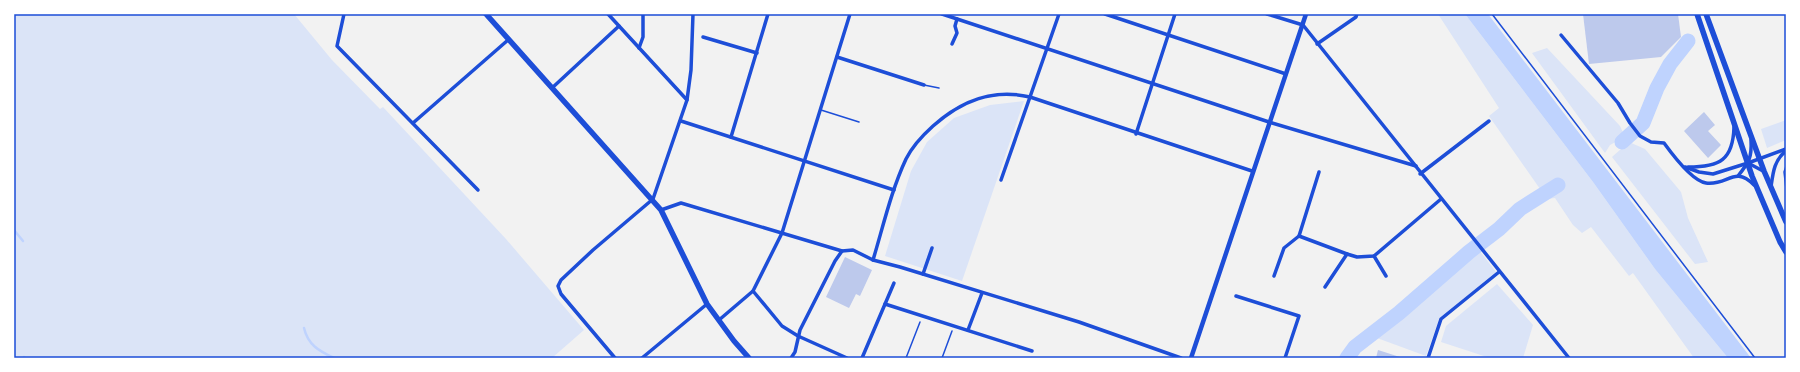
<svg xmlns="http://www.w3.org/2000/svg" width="1800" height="372" viewBox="0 0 1800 372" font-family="Spectral,serif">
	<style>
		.green { fill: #dbe4f7 }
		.water { fill: #bfd3fe }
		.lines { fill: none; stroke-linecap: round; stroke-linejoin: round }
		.stream { stroke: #bfd3fe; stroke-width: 2.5 }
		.river { stroke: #bfd3fe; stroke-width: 15 }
		.building { fill: #bdc9ec }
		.path { stroke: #1d4ed8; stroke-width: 1.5 }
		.service { stroke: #1d4ed8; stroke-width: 1.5 }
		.minor { stroke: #1d4ed8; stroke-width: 3.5 }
		.tertiary { stroke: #1d4ed8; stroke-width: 4.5 }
		.primary { stroke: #1d4ed8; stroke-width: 5.5 }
		.trunk { stroke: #1d4ed8; stroke-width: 5.5 }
		.neatline { fill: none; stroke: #1d4ed8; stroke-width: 1.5 }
	</style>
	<rect width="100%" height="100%" fill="#f2f2f2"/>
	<g class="green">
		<path d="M14 14H294L332 60 380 109 383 107 506 239 584 330 552 358H14Z"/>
		<path d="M1438 14H1465L1593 182 1655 269 1728 358H1694L1633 273 1629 276 1591 227 1582 233 1573 225 1555 198 1547 199 1489 116 1499 108Z"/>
		<path d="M1547 48 1620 126 1625 137 1610 145 1605 153 1532 53Z"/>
		<path d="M1024 101 962 281 885 256 911 171 927 142 954 118 990 105Z"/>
		<path d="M1786 120V140L1767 148 1761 129Z"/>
		<path d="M1629 142 1645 149 1681 192 1688 218 1708 262 1695 264 1612 157Z"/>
		<path d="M1479 250 1496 272 1439 319 1426 356 1377 338Z"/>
		<path d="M1497 284 1533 325 1523 358H1490L1441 342 1446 326Z"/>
	</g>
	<path class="water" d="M1465 14H1488L1751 358H1728L1655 269 1593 182Z"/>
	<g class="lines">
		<g class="stream">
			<path d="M14 230 23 241"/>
			<path d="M304 328C308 345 319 351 334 358"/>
			<path d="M24 357 25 358"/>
		</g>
		<g class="river">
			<path d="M1622 142 1643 123 1657 88 1670 64 1688 41"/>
			<path d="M1347 358 1355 347 1399 313 1469 252 1499 229 1520 209 1558 185"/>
		</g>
	</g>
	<g class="building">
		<path d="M1583 14H1678L1681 37 1661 57 1589 64Z"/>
		<path d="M1704 112 1715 125 1708 131 1721 145 1708 158 1684 131Z"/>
		<path d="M845 257 872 270 860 296 856 294 849 308 826 297Z"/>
		<path d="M1378 350 1403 358H1376Z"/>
	</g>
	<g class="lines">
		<g class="path">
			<path d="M1492 14 1755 358"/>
			<path d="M906 358 920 322"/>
			<path d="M942 358 952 331"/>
		</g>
		<g class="service">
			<path d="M924 85 939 88"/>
			<path d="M821 110 859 122"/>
			<path d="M1786 166 1784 172 1786 189"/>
		</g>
		<g class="minor">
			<path d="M344 14 337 46 478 190"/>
			<path d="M608 14 687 100"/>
			<path d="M942 14 1269 122 1416 166"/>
			<path d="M1105 14 1286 74"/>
			<path d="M1267 14 1303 25 1569 358"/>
			<path d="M1561 35 1618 103 1630 123 1640 136 1651 142 1664 143C1672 154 1692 181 1706 183 1728 186 1734 165 1754 185"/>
			<path d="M703 37 757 53"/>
			<path d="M952 44 957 33 955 26 957 19"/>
			<path d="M1317 44 1356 17 1357 14"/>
			<path d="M639 48 643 37V14"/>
			<path d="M837 57 924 85"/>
			<path d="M552 88 619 26"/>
			<path d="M681 121 894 190"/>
			<path d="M413 123 508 40"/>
			<path d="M1136 134 1175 14"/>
			<path d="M731 137 768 14"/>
			<path d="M1748 163 1763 171"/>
			<path d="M1685 167 1699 172 1713 174 1748 163 1786 149"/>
			<path d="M1688 167C1720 167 1733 160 1734 127"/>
			<path d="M1420 174 1489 121"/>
			<path d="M1738 176C1749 162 1752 158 1751 140"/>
			<path d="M1001 180 1059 14"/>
			<path d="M1771 187C1773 173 1774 160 1786 151"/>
			<path d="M661 210 681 203 842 251 853 250 873 260 900 267 1079 322 1181 358"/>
			<path d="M1299 236 1347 254"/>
			<path d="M1374 256 1386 276"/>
			<path d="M873 260C883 227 891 191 906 159 912 147 923 135 933 126 961 101 992 88 1030 97L1252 171"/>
			<path d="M923 274 932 248"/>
			<path d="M1274 276 1284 248 1299 236 1319 172"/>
			<path d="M1325 287 1347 254 1357 257 1374 256 1441 199"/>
			<path d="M753 291 782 326 798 336 847 358"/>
			<path d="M1236 296 1299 316 1285 358"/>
			<path d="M885 304 1032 351"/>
			<path d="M719 320 753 291 782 233 850 14"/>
			<path d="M968 330 982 293"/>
			<path d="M615 358 561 294 558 286 561 280 593 250 653 199 687 100 691 70 693 14"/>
			<path d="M642 358 707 304"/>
			<path d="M791 358 795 352 800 330 835 261 842 251"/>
			<path d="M862 358 894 283"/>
			<path d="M1428 358 1441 319 1499 272"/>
		</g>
		<path class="tertiary" d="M1191 358 1306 14"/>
		<g class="primary">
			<path d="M1697 14 1752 176 1780 242 1786 252"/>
			<path d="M1706 14 1764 171 1786 222"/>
		</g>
		<path class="trunk" d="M486 14 661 210 707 304 734 341 749 358"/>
	</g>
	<rect width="1800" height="372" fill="none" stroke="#ffffff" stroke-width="30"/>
	<rect x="15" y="15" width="1770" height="342" class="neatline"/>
</svg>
